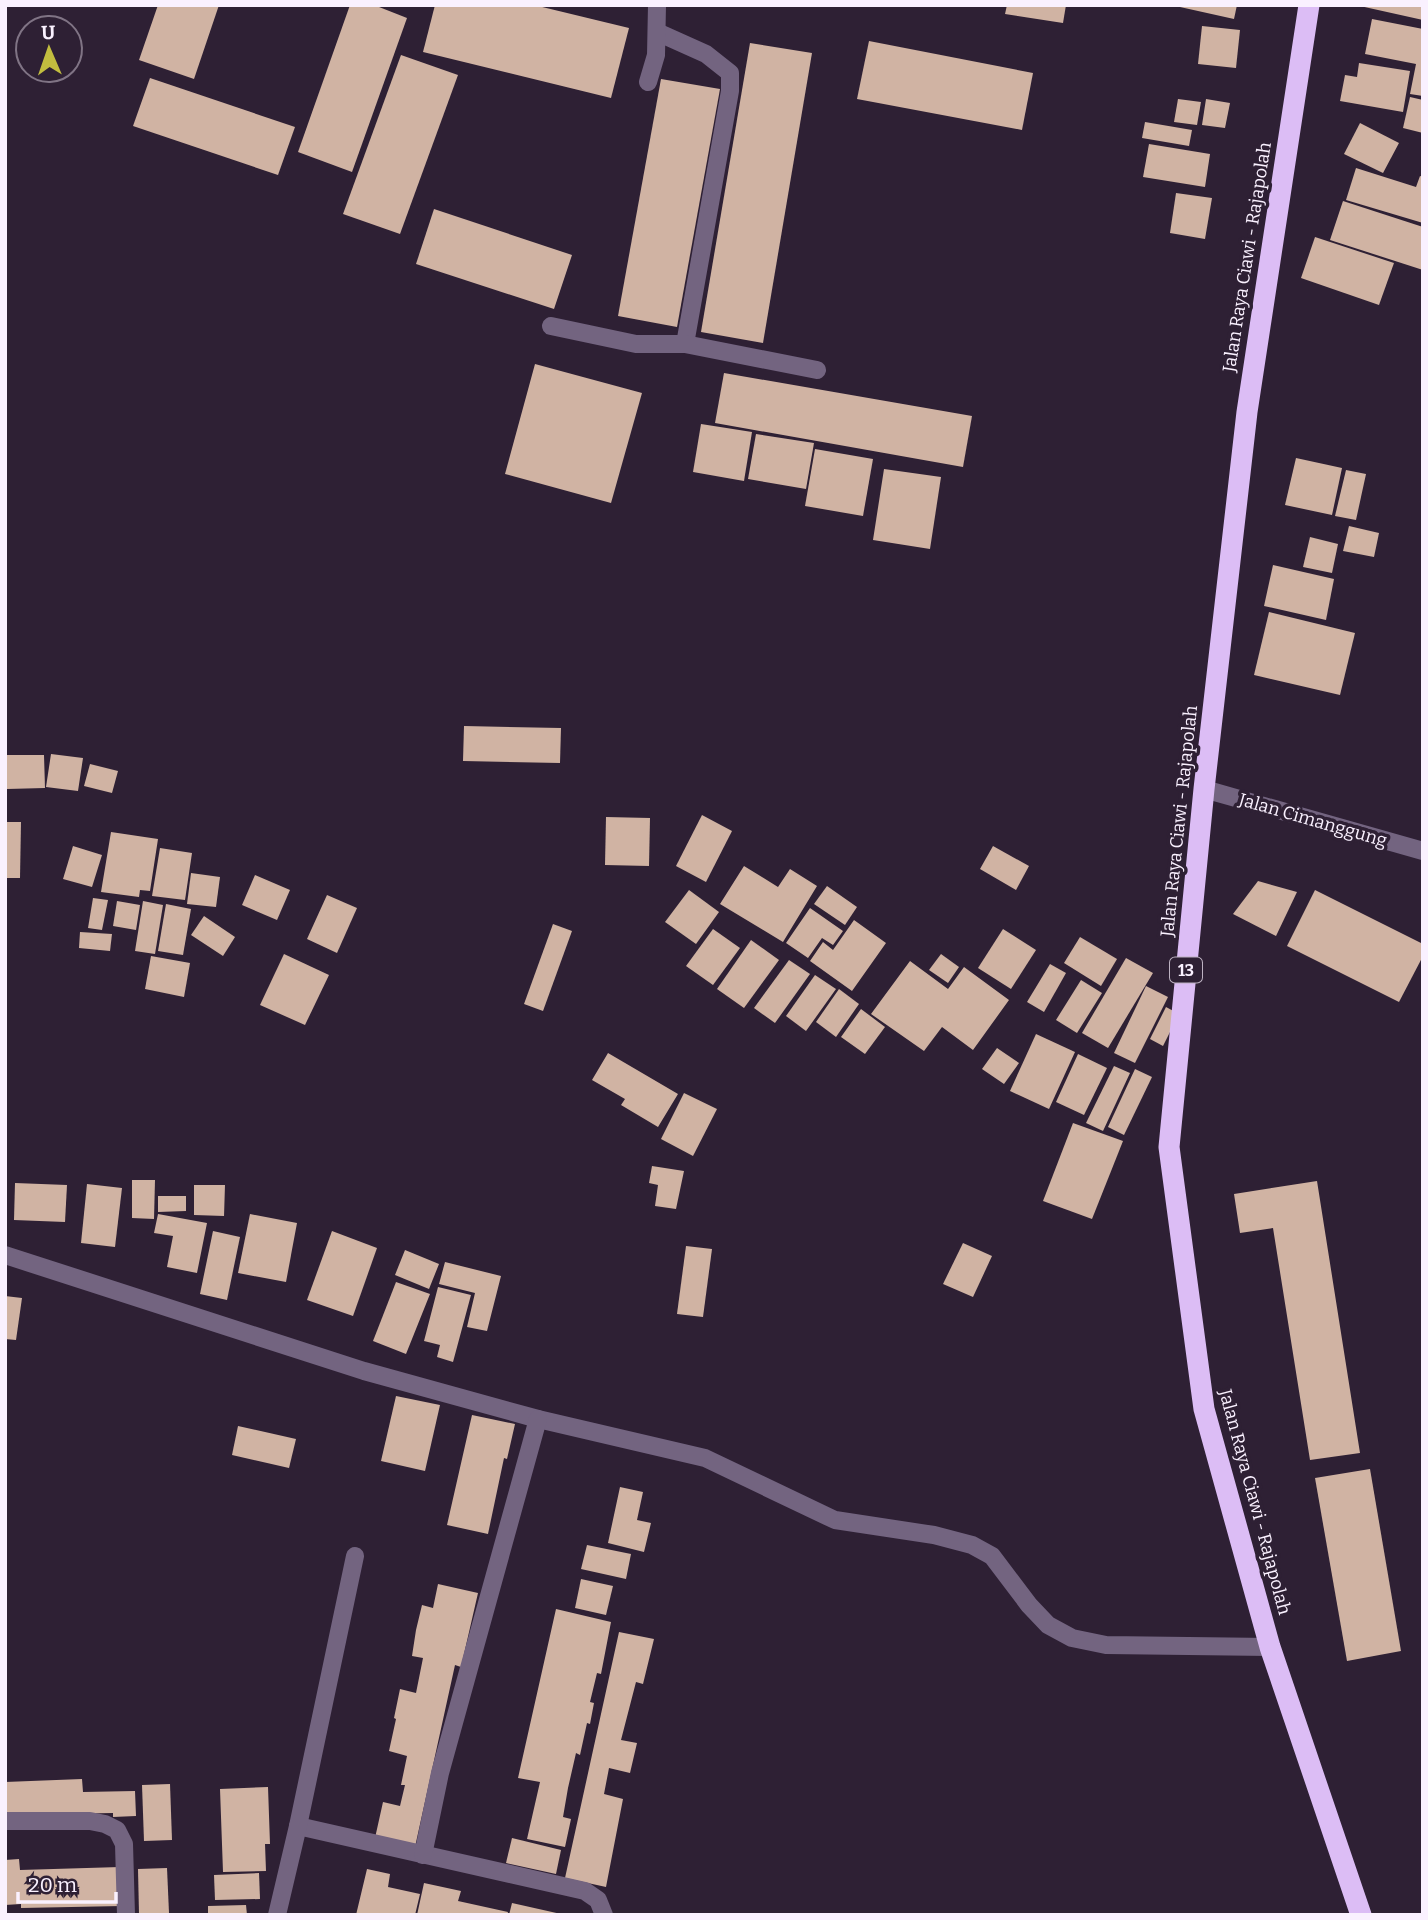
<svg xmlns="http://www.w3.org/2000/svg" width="1428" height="1920" viewBox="0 0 1428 1920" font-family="Bitter,serif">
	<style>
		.building { fill: #d0b3a3 }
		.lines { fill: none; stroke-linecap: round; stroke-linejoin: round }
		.minor { stroke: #736480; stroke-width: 18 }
		.highway { stroke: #dcbdf5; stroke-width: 21 }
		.labels { text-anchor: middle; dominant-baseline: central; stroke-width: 7; stroke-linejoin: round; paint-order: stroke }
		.shield { fill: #2e2034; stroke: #bdb2c2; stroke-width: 2 }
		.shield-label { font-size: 16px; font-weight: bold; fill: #faf1ff }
		.street-label { font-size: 18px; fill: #faf1ff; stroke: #2e2034 }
	</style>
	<rect width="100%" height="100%" fill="#2e2034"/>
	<g class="building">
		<path d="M158 5H219L194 79 139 60Z"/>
		<path d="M350 5H374L407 18 352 172 298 152Z"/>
		<path d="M435 5H534L629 28 611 98 423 52Z"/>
		<path d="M1007 5H1066L1063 23 1005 14Z"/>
		<path d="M1171 5H1237L1234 19Z"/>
		<path d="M1360 5H1423V20L1360 6Z"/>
		<path d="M1372 19 1423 29V96L1410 94 1416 64 1365 54Z"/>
		<path d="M1202 26 1240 30 1236 68 1198 64Z"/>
		<path d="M869 41 1033 73 1022 130 857 99Z"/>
		<path d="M750 43 812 53 763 343 701 332Z"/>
		<path d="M401 55 458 75 400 234 343 214Z"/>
		<path d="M1359 63 1410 71 1403 112 1340 101 1345 75 1357 77Z"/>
		<path d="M150 78 295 127 278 175 133 126Z"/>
		<path d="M661 79 720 89 677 327 618 316Z"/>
		<path d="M1410 97 1423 100V133L1403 128Z"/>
		<path d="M1178 99 1201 102 1197 125 1174 122Z"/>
		<path d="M1206 99 1230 103 1225 128 1202 125Z"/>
		<path d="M1145 122 1192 130 1189 146 1142 138Z"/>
		<path d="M1360 123 1399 143 1383 173 1344 154Z"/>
		<path d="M1149 144 1210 154 1205 187 1143 177Z"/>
		<path d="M1356 168 1416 187 1420 176 1423 177V223L1346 200Z"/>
		<path d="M1176 193 1212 198 1205 239 1170 233Z"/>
		<path d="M1343 201 1423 227V270L1330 240Z"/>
		<path d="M434 209 572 255 554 309 416 264Z"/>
		<path d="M1315 237 1394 263 1379 305 1301 278Z"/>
		<path d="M535 364 642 393 611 503 505 474Z"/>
		<path d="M724 373 972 416 963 467 715 423Z"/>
		<path d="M701 424 752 432 744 481 693 472Z"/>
		<path d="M756 434 814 443 806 489 748 479Z"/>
		<path d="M815 449 873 459 863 516 805 506Z"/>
		<path d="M1296 458 1342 468 1332 515 1285 505Z"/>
		<path d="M884 469 941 477 930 549 873 540Z"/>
		<path d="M1346 470 1366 474 1356 520 1335 516Z"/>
		<path d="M1349 526 1379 533 1374 557 1343 551Z"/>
		<path d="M1310 537 1338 544 1332 573 1303 567Z"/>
		<path d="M1273 565 1334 579 1326 620 1264 606Z"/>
		<path d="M1269 612 1355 633 1340 695 1254 675Z"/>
		<path d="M464 726 561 728 560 763 463 761Z"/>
		<path d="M51 754 83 758 78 791 46 787Z"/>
		<path d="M5 755H44L45 788 7 789Z"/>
		<path d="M90 764 118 771 112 793 84 786Z"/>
		<path d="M702 815 732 831 706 882 676 866Z"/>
		<path d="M606 817 650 818 649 866 605 865Z"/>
		<path d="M5 822H21L20 878H5Z"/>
		<path d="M111 832 158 839 150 891 140 890 139 897 101 892Z"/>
		<path d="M73 846 102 855 92 887 63 879Z"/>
		<path d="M993 846 1029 866 1016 890 980 869Z"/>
		<path d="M160 848 192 853 185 900 152 896Z"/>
		<path d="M744 866 778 887 790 869 817 886 783 942 720 904Z"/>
		<path d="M191 873 220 877 216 907 187 904Z"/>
		<path d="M255 875 290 890 277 920 242 905Z"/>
		<path d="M1258 881 1297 892 1276 936 1233 914Z"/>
		<path d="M827 886 857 907 845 925 814 904Z"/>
		<path d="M689 890 719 912 696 944 665 922Z"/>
		<path d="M1315 890 1423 944V956L1399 1002 1287 946Z"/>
		<path d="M327 895 357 908 337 953 307 939Z"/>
		<path d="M93 898 108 900 102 930 88 928Z"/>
		<path d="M117 901 140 905 136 930 113 926Z"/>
		<path d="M143 901 163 905 155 954 135 951Z"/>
		<path d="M166 904 191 909 183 955 158 951Z"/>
		<path d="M810 908 843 931 833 945 822 938 808 958 786 943Z"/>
		<path d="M204 916 235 937 223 956 191 935Z"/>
		<path d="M854 920 886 943 852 991 810 961 823 942 833 950Z"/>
		<path d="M553 924 572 931 543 1011 524 1004Z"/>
		<path d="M713 929 740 948 713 985 686 966Z"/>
		<path d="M1003 929 1036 950 1011 989 978 968Z"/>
		<path d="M80 932 112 934 110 951 79 948Z"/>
		<path d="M1080 937 1117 959 1101 986 1064 963Z"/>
		<path d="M751 940 779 960 744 1008 717 989Z"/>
		<path d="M284 954 329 975 305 1025 260 1005Z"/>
		<path d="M941 954 959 967 948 983 929 970Z"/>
		<path d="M151 956 190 963 184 997 145 989Z"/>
		<path d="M1126 958 1153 973 1108 1048 1082 1033Z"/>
		<path d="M789 960 810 974 775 1023 754 1008Z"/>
		<path d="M910 961 948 989 964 967 1009 1000 973 1050 942 1027 924 1051 871 1014Z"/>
		<path d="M1050 964 1066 973 1044 1012 1027 1002Z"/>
		<path d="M815 975 836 989 806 1031 786 1016Z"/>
		<path d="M1081 980 1102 993 1077 1033 1056 1020Z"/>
		<path d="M1146 986 1168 997 1135 1063 1114 1053Z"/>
		<path d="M839 989 859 1004 836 1037 816 1022Z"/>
		<path d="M1166 1007 1179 1014 1163 1046 1150 1039Z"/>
		<path d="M861 1009 885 1027 865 1054 841 1037Z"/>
		<path d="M1036 1034 1075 1052 1049 1109 1010 1091Z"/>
		<path d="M997 1048 1019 1063 1004 1084 982 1069Z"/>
		<path d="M608 1053 678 1094 658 1127 621 1105 625 1099 592 1080Z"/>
		<path d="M1078 1054 1107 1068 1084 1115 1056 1102Z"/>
		<path d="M1114 1066 1130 1073 1103 1131 1086 1123Z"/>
		<path d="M1135 1069 1152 1077 1124 1135 1108 1127Z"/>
		<path d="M684 1093 717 1109 693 1156 661 1139Z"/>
		<path d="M1073 1123 1123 1141 1092 1219 1043 1201Z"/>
		<path d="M652 1166 684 1171 676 1209 655 1206 658 1185 649 1183Z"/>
		<path d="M132 1180H155L154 1219 132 1218Z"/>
		<path d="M1317 1181 1360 1453 1310 1460 1273 1228 1240 1233 1234 1194Z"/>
		<path d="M15 1183 67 1185 65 1222 14 1220Z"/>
		<path d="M87 1184 122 1188 115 1247 81 1243Z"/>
		<path d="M194 1185H225L224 1216 194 1215Z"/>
		<path d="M158 1196H186V1211L158 1212Z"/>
		<path d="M158 1214 207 1223 197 1273 167 1267 173 1236 154 1233Z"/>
		<path d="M250 1214 297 1223 286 1282 238 1273Z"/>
		<path d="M213 1231 240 1237 227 1300 200 1294Z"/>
		<path d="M332 1231 377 1248 353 1316 307 1300Z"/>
		<path d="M963 1243 992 1256 973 1297 943 1284Z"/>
		<path d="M686 1246 712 1249 703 1317 677 1314Z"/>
		<path d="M405 1250 439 1264 429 1289 395 1275Z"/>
		<path d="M445 1262 501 1276 487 1331 467 1327 475 1293 439 1284Z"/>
		<path d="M396 1282 430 1294 406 1354 373 1341Z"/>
		<path d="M438 1287 471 1295 453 1362 437 1357 440 1345 424 1341Z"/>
		<path d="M5 1296 22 1298 16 1340 5 1339Z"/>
		<path d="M396 1396 440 1405 425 1471 381 1461Z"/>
		<path d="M472 1415 515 1424 507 1459 504 1458 488 1534 447 1525Z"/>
		<path d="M238 1426 296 1439 289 1468 232 1455Z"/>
		<path d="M1370 1469 1401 1651 1347 1661 1315 1478Z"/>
		<path d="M620 1487 643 1492 637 1520 651 1523 644 1552 608 1543Z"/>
		<path d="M587 1545 631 1554 626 1579 581 1569Z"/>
		<path d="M581 1579 613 1586 606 1615 575 1608Z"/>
		<path d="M438 1584 478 1593 461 1667 455 1665 415 1847 375 1838 383 1802 400 1806 405 1785H401L407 1756 389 1751 396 1719 394 1718 400 1689 416 1693 423 1658 412 1656 416 1630 422 1605 433 1608Z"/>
		<path d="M556 1609 611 1622 601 1674 597 1673 590 1702 594 1703 590 1724 587 1723 580 1755 576 1753 568 1788 563 1817 571 1819 565 1847 527 1839 540 1782 518 1778Z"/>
		<path d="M619 1632 654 1639 643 1684 636 1682 621 1740 637 1743 630 1773 609 1768 604 1794 623 1799 606 1887 565 1878Z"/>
		<path d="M82 1779 83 1792 135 1791 136 1816 113 1817V1813L5 1815V1782Z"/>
		<path d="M170 1784 172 1840 144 1841 142 1785Z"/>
		<path d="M268 1787 270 1844H265L266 1871 223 1872 220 1789Z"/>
		<path d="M512 1838 561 1850 556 1874 506 1863Z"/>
		<path d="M19 1859 20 1870 120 1867 122 1906 21 1908V1904L5 1905V1860Z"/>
		<path d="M167 1868 169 1913 139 1914 138 1869Z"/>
		<path d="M367 1869 390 1874 388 1887 420 1894 415 1915H356Z"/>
		<path d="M259 1873 260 1899 215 1900 214 1875Z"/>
		<path d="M424 1883 461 1891 458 1901 508 1912 507 1915H417Z"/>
		<path d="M512 1903 561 1914V1915H509Z"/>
		<path d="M246 1905 247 1915H208V1906Z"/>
	</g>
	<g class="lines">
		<g class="minor">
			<path d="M657 32 706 54 730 73V91L685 344"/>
			<path d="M648 82 656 55 657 5"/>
			<path d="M551 326 636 344H685L817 370"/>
			<path d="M1204 789 1423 851"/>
			<path d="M5 1255 364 1371 538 1419 705 1458 835 1520 934 1535 972 1545 992 1556 1029 1605 1048 1625 1072 1638 1106 1645 1270 1647"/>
			<path d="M5 1821H90L105 1824 117 1830 124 1844 126 1915"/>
			<path d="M298 1826 585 1891 598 1900 604 1915"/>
			<path d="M423 1855 440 1773 538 1419"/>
			<path d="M277 1915 298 1826 355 1556"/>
		</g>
		<path class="highway" d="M1309 5 1247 412 1204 789 1169 1147 1204 1409 1270 1647 1361 1915"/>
	</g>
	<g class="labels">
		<rect class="shield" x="1170" y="957.5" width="32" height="25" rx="5"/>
		<g class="shield-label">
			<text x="1186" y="970">13</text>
		</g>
		<g class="street-label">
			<text transform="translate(1247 257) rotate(-81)">Jalan Raya Ciawi - Rajapolah</text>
			<text transform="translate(1313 820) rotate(16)">Jalan Cimanggung</text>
			<text transform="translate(1179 821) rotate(-84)">Jalan Raya Ciawi - Rajapolah</text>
			<text transform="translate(1255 1502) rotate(75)">Jalan Raya Ciawi - Rajapolah</text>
		</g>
	</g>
	<rect width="1428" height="1920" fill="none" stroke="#faf1ff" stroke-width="14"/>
	<g transform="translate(49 49) rotate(358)"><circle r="33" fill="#2e2034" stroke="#807485" stroke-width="2"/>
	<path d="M0-5L12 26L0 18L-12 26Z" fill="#c2bd3f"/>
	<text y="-10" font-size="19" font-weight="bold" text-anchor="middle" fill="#faf1ff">U</text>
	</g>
	<path d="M18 1892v10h98v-10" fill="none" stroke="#faf1ff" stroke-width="3.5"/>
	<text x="28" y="1892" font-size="21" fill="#faf1ff" stroke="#2e2034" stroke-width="5" paint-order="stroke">20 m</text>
</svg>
